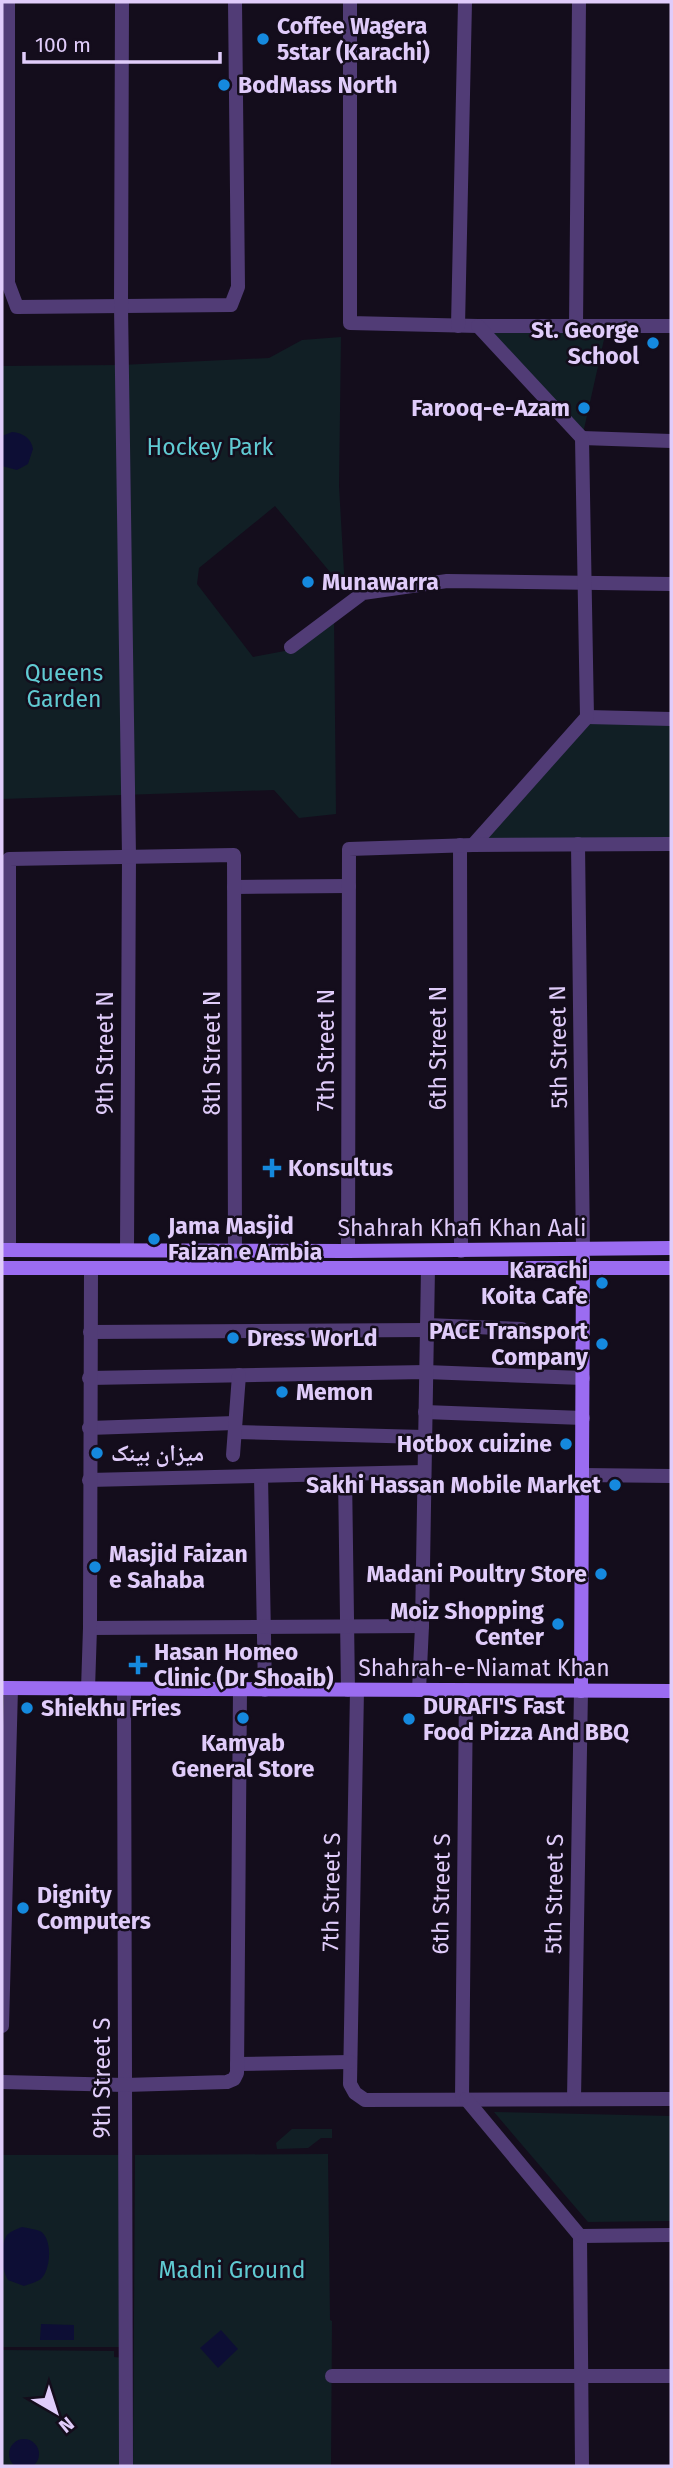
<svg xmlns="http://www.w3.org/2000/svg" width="673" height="2468" viewBox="0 0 673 2468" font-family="'Fira Sans','Noto Naskh Arabic',sans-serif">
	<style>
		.green { fill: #111f25 }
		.water { fill: #0d0e35 }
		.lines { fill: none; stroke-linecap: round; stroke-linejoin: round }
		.street { stroke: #513c76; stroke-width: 14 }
		.secondary { stroke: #9b6cf1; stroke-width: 14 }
		.poi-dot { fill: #1589de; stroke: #140d1c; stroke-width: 2.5 }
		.labels { text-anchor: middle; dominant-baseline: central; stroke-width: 5; stroke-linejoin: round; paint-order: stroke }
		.poi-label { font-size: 23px; font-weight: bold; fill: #e0ccfa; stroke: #140d1c; text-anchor: start }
		.park-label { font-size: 23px; fill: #60cad2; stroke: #140d1c }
		.street-label { font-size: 23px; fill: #e0ccfa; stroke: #140d1c }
	</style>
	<rect width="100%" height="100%" fill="#140d1c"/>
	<g class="green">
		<path d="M478 326H607L582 438Z"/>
		<path d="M341 337 339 486 345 590 275 506 199 568 197 584 253 657 290 650 334 618 336 814 299 818 274 790 2 799V366L121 365 269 358 302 340Z"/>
		<path d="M587 717 671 719V844L473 845Z"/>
		<path d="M494 2112 671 2116V2221L588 2222Z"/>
		<path d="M292 2129H332V2138H321L308 2148 277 2149 276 2143Z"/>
		<path d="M328 2154 330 2320 332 2321 331 2466H133L135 2155Z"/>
		<path d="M2 2155H128L126 2347H2Z"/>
		<path d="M2 2350 114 2351V2357L126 2358V2466H2Z"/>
	</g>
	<g class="water">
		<path d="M12 432C23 433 31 438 33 449L28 464 17 470 2 466V436Z"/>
		<path d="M22 2227C27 2228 35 2229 40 2231 53 2238 51 2270 41 2279 37 2282 29 2284 24 2286L8 2280C1 2268 0 2246 7 2235 11 2231 17 2229 22 2227Z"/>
		<path d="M41 2324 74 2325V2340H40Z"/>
		<path d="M221 2330 238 2349 218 2368 200 2348Z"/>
		<circle cx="24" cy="2454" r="15"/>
	</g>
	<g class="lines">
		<g class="street">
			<path d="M8 2V283L17 307 231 305 238 287 235 2"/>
			<path d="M122 2 121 306 129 857 127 1250"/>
			<path d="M350 2V323L478 326H671"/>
			<path d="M458 326 465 2"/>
			<path d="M576 326 579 2"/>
			<path d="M582 438 671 441"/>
			<path d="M291 647 363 593 447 581 671 584"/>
			<path d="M587 717 671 719"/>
			<path d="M578 844 583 1250"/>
			<path d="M460 845 461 1251"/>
			<path d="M473 845 587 717 582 438 478 326"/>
			<path d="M234 887 349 886"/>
			<path d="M9 1250V859L234 855 235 1252"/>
			<path d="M348 1251 349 849 473 845 671 844"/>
			<path d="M427 1325 522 1329"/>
			<path d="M90 1332 426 1330"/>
			<path d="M89 1378 426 1372 583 1378"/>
			<path d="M425 1412 583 1418"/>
			<path d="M89 1428 235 1423"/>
			<path d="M235 1432 424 1437"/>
			<path d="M233 1455 239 1375"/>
			<path d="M345 1474 348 1690"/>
			<path d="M582 1475 671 1476"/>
			<path d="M261 1476 265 1690"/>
			<path d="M89 1480 423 1472"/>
			<path d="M90 1628 422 1626"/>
			<path d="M88 1689 90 1628 91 1268"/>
			<path d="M124 1689 126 2466"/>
			<path d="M357 1690 350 2084 355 2093 365 2100 671 2099"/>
			<path d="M419 1690 422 1626 428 1268"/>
			<path d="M2 2026 11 1688"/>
			<path d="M237 2064 350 2062"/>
			<path d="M2 2082 125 2085 227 2082 234 2079 237 2073 240 1689"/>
			<path d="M462 2099 466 1690"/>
			<path d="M466 2099 580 2236 582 2466"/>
			<path d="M574 2099 581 1691"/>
			<path d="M580 2236 671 2235"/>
			<path d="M332 2376H671"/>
		</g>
		<g class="secondary">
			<path d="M2 1250 348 1251 671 1248"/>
			<path d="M2 1268H671"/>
			<path d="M2 1688 671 1691"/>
			<path d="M581 1691 583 1258"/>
		</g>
	</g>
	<g class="poi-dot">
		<circle cx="263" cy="39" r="7"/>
		<circle cx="224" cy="85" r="7"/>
		<circle cx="653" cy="343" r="7"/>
		<circle cx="584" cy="408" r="7"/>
		<circle cx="308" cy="582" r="7"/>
		<path d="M268.5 1157.5h7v7h7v7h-7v7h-7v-7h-7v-7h7z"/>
		<circle cx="154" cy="1239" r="7"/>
		<circle cx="602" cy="1283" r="7"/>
		<circle cx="233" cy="1338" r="7"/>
		<circle cx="602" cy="1344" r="7"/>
		<circle cx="282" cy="1392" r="7"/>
		<circle cx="566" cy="1444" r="7"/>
		<circle cx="97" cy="1453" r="7"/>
		<circle cx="615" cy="1485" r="7"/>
		<circle cx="95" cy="1567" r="7"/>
		<circle cx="601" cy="1574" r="7"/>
		<circle cx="558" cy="1624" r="7"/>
		<path d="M134.5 1654.5h7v7h7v7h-7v7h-7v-7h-7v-7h7z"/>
		<circle cx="27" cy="1708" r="7"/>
		<circle cx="243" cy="1718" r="7"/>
		<circle cx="409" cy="1719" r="7"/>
		<circle cx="23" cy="1908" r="7"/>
	</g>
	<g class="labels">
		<g class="poi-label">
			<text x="277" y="26">Coffee Wagera<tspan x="277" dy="26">5star (Karachi)</tspan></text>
			<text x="238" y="85">BodMass North</text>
			<text x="639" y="330" text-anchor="end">St. George<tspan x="639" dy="26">School</tspan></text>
			<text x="570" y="408" text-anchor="end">Farooq-e-Azam</text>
			<text x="322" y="582">Munawarra</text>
			<text x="288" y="1168">Konsultus</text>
			<text x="168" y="1226">Jama Masjid<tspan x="168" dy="26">Faizan e Ambia</tspan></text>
			<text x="588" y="1270" text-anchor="end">Karachi<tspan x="588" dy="26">Koita Cafe</tspan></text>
			<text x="588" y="1331" text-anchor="end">PACE Transport<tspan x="588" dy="26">Company</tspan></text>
			<text x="247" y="1338">Dress WorLd</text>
			<text x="296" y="1392">Memon</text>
			<text x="552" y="1444" text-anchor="end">Hotbox cuizine</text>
			<text x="111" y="1453">میزان بینک</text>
			<text x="601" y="1485" text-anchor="end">Sakhi Hassan Mobile Market</text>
			<text x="109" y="1554">Masjid Faizan<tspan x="109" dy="26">e Sahaba</tspan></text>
			<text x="587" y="1574" text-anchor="end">Madani Poultry Store</text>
			<text x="544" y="1611" text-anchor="end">Moiz Shopping<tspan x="544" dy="26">Center</tspan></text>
			<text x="154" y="1652">Hasan Homeo<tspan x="154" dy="26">Clinic (Dr Shoaib)</tspan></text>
			<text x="423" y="1706">DURAFI'S Fast<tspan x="423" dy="26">Food Pizza And BBQ</tspan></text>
			<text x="41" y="1708">Shiekhu Fries</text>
			<text x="243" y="1743" text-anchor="middle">Kamyab<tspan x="243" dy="26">General Store</tspan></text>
			<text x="37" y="1895">Dignity<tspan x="37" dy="26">Computers</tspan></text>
		</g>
		<g class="park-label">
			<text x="210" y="447">Hockey Park</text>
			<text x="64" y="673">Queens<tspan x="64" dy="26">Garden</tspan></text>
			<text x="232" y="2270">Madni Ground</text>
		</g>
		<g class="street-label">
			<text transform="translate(558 1047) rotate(-91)">5th Street N</text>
			<text transform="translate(438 1048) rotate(-90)">6th Street N</text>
			<text transform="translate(326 1050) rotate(-90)">7th Street N</text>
			<text transform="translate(105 1053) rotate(-90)">9th Street N</text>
			<text transform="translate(212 1053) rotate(-90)">8th Street N</text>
			<text x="462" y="1228">Shahrah Khafi Khan Aali</text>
			<text x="484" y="1668">Shahrah-e-Niamat Khan</text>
			<text transform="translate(331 1892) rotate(-89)">7th Street S</text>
			<text transform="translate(441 1894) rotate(-89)">6th Street S</text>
			<text transform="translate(554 1894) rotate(-89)">5th Street S</text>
			<text transform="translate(102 2078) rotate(-90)">9th Street S</text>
		</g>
	</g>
	<rect width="673" height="2468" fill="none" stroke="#e0ccfa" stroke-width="7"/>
	<g transform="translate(56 2412) rotate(141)" stroke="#140d1c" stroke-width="5" paint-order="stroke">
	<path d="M0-5L12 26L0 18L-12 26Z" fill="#e0ccfa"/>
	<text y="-10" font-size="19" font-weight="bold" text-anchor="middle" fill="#e0ccfa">N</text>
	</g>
	<path d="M24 52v10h196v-10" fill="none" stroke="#e0ccfa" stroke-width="3.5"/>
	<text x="35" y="52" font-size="21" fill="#e0ccfa" stroke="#140d1c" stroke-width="5" paint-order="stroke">100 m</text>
</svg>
